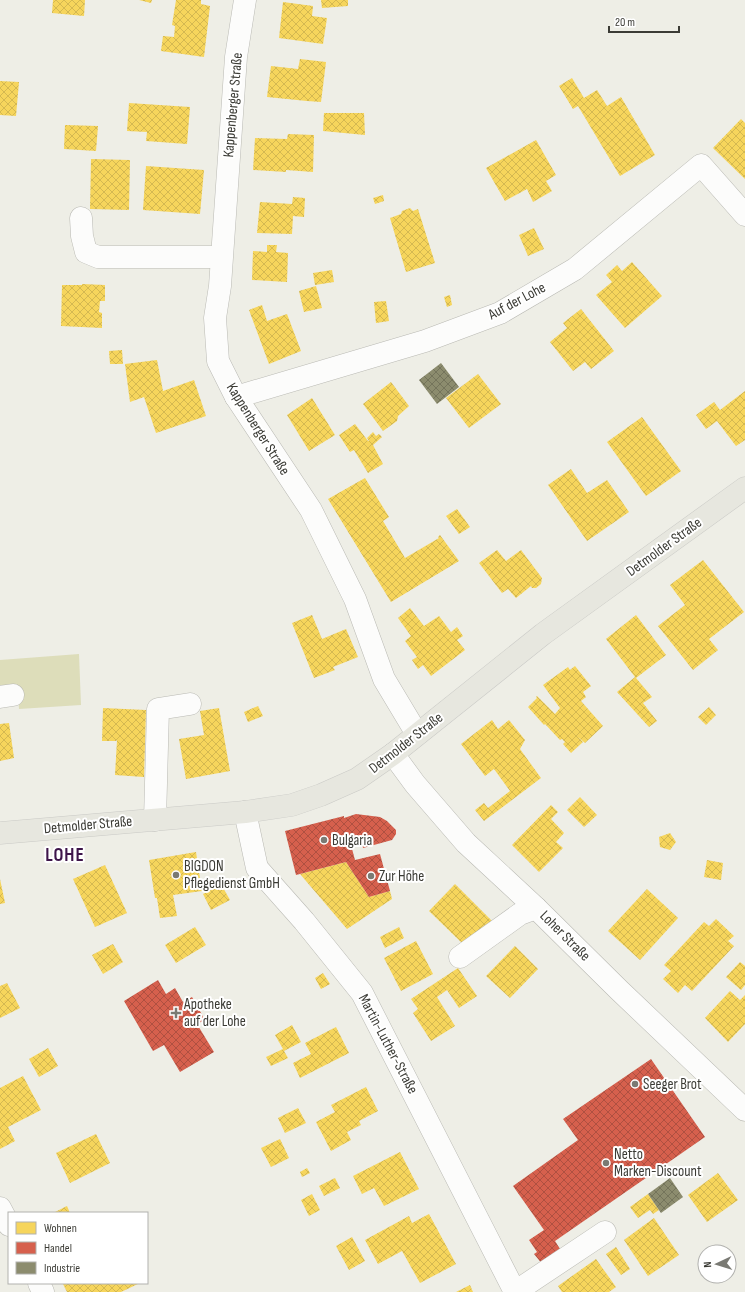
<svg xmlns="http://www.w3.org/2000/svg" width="745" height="1292" viewBox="0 0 745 1292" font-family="'Sofia Sans Condensed',sans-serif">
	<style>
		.grass { fill: #ddddba }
		.homes { fill: url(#homes-cross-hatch) }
		.shops { fill: url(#shops-cross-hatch) }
		.industry { fill: url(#industry-cross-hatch) }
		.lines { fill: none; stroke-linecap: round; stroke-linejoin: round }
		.minor-casing { stroke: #b9b9b3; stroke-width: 23 }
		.major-casing { stroke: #cacac6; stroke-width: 23 }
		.minor { stroke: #fcfcfb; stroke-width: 22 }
		.major { stroke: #e7e7df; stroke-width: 22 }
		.poi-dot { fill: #7a7a73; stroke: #fff; stroke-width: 1.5 }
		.labels { text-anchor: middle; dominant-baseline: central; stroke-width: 4; stroke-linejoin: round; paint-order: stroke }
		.street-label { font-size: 15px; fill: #3b3b35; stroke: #fff }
		.poi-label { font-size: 15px; fill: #3b3b35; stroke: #fff; text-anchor: start }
		.district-label { font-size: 19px; font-weight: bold; letter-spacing: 1px; fill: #3e154a; stroke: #fff }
	</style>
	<defs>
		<pattern id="homes-cross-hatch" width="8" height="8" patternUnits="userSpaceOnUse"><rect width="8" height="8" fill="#f6d55c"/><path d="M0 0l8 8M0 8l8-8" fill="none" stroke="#d4b851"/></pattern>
		<pattern id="shops-cross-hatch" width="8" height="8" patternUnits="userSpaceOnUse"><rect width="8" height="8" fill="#d6604d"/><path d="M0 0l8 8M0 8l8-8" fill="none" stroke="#af5041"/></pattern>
		<pattern id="industry-cross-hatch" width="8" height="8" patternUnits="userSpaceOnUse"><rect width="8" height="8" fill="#8c8c6e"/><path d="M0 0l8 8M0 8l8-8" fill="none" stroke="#74745b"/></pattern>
	</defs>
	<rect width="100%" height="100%" fill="#eeeee6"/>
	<path class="grass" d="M79 654 81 705 19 709 17 684 0 686V660Z"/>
	<g class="homes">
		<path d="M53 0H85L84 16 52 13Z"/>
		<path d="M139 0H152L151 3Z"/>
		<path d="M176 0H201V4L210 6 204 57 161 51 163 36 174 37 175 26 172 25Z"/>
		<path d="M321 0H348V6L322 8Z"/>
		<path d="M283 2 313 6 312 16 327 18 323 44 279 38Z"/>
		<path d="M300 59 326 62 321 102 307 101 267 97 271 66 298 69Z"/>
		<path d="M572 78 584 98 597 90 607 106 621 97 655 155 620 176 578 106 573 109 559 86Z"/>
		<path d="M0 81 19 82 16 116 0 115Z"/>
		<path d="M129 103 190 107 187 144 146 141 147 132 127 131Z"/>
		<path d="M324 113H364L365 135 323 131Z"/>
		<path d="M741 119 745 123V179L713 148Z"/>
		<path d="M65 125 98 126 96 151 64 149Z"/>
		<path d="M288 134 314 135 313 172 286 170V172L253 170 255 138 287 139Z"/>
		<path d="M536 140 556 175 546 181 552 191 533 202 527 189 505 201 486 168Z"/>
		<path d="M91 159 130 160 129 210 90 209Z"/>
		<path d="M146 166 204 170 200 214 143 210Z"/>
		<path d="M383 195 384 201 375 204 373 198Z"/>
		<path d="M293 197 305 198 304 217 293 216 292 234 257 233 260 202 292 204Z"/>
		<path d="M410 208 413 211 418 209 435 263 406 272 390 218 401 214 402 211Z"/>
		<path d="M534 228 544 249 528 256 519 235Z"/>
		<path d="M267 245H277L276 252 288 253 287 282 252 280 253 251 267 252Z"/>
		<path d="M632 262 662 296 625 328 596 295 612 282 606 275 617 265 622 271Z"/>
		<path d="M332 270 334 282 315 285 313 273Z"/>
		<path d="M82 284 105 285V301H100L99 312 102 313V328L61 326 62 285H82Z"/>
		<path d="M316 286 322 308 304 312 299 291Z"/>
		<path d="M450 295 452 305 447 307 444 297Z"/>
		<path d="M386 301 389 321 376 323 374 302Z"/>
		<path d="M262 305 267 321 287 314 301 351 269 364 249 310Z"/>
		<path d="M581 309 614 351 591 369 585 362 573 371 550 342 567 328 563 323Z"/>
		<path d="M122 350 123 364H110L109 351Z"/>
		<path d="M157 360 163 391 194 380 206 416 156 433 144 397 130 402 125 364Z"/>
		<path d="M478 374 501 404 469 428 446 398Z"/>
		<path d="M391 382 409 406 398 416 397 421 383 431 363 404Z"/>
		<path d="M745 391V440L736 446 717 421 706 429 696 415 714 402 720 410Z"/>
		<path d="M312 398 335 435 309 451 287 415Z"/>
		<path d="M642 417 681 471 646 496 607 442Z"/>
		<path d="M355 424 368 441H369L367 438 373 432 376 436 379 434 382 437 373 445 383 464 368 473 354 450 350 452 339 435Z"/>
		<path d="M571 469 587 493 607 480 629 512 587 541 548 485Z"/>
		<path d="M365 478 389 517 383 521 405 558 439 538 438 537 440 535 459 561 391 602 328 499Z"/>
		<path d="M457 509 470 527 459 534 446 516Z"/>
		<path d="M497 550 506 561 521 550 542 578 541 584 536 588H532L531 586 516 598 508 589 502 593 479 563Z"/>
		<path d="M703 560 744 612 709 639 718 650 693 670 658 626 685 605 670 585Z"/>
		<path d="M410 608 424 626 439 616 451 632 457 627 463 636 457 640 465 650 431 676 423 665 418 669 412 660 417 657 405 641 411 636 398 618Z"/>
		<path d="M312 615 322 639 346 629 358 657 333 667 335 670 314 678 292 623Z"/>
		<path d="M636 615 666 655 636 678 652 697 643 703 657 721 649 727 617 692 635 677 606 639Z"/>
		<path d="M575 666 591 686 583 692 586 697 581 701 603 726 585 743 578 737 583 742 571 753 563 744 565 742 562 739 560 740 545 724 544 725 528 707 537 698 536 697 537 696 555 714 560 708 543 685 568 667 570 670Z"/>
		<path d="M258 706 263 716 248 722 244 712Z"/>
		<path d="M709 707 716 715 706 725 698 717Z"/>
		<path d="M103 708 146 710 144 777 115 775 117 740 116 741H102Z"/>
		<path d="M219 708 230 771 186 779 179 739 204 735 200 711Z"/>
		<path d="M492 720 498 729 509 720 525 740 520 749 541 778 484 821 475 810 484 803 488 808 510 791 494 769 485 776 461 744Z"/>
		<path d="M9 723 14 758 0 761V724Z"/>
		<path d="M580 797 597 815 584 827 567 810Z"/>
		<path d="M551 805 558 812 551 819 564 833 556 842 563 848 539 872 512 845Z"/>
		<path d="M670 833 676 842 670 850 660 847 659 837Z"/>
		<path d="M196 852 202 891 173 895 177 916 160 918 157 898H155L149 860Z"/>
		<path d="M707 860 723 863 721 880 704 877Z"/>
		<path d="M346 862 369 897 390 891 392 899 347 929 300 874Z"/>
		<path d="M105 865 127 913 95 927 73 879Z"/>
		<path d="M0 879 5 903 0 904Z"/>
		<path d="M221 884 230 900 211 910 203 894Z"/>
		<path d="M455 884 494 923 464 945 429 911Z"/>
		<path d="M647 889 678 918 640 960 608 931Z"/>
		<path d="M716 919 734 936 728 941 734 946 692 991 685 985 678 993 663 979 671 971 664 965 704 922 709 926Z"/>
		<path d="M195 927 206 945 176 963 165 945Z"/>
		<path d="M399 927 404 938 385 948 380 937Z"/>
		<path d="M416 941 433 974 401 991 384 958Z"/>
		<path d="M113 944 123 962 103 974 92 955Z"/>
		<path d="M515 946 538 969 510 998 486 976Z"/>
		<path d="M740 962 745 966V985L741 990 726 977Z"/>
		<path d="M458 968 477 996 459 1008 447 990 437 997 455 1026 431 1041 413 1013 418 1009 411 999Z"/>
		<path d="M323 973 330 984 321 989 315 978Z"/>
		<path d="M7 983 20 1008 0 1018V986Z"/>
		<path d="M730 991 740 1000 745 995V1024L728 1042 705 1018Z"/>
		<path d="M292 1025 301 1042 284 1051 288 1058 271 1066 266 1057 283 1049 275 1035Z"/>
		<path d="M336 1027 349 1053 300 1078 293 1063 311 1054 305 1043Z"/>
		<path d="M48 1048 58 1066 39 1077 29 1059Z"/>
		<path d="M23 1076 41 1110 8 1127 15 1141 0 1149V1088Z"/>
		<path d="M366 1087 378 1111 359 1121 361 1125 347 1132 351 1140 331 1151 316 1122 335 1112 331 1105Z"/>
		<path d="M298 1108 306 1123 285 1133 278 1118Z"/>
		<path d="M96 1134 110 1163 70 1183 56 1153Z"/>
		<path d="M280 1139 289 1158 271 1167 261 1148Z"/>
		<path d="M400 1152 419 1189 384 1206 374 1188 362 1194 353 1176Z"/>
		<path d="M307 1168 310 1173 302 1177 300 1172Z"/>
		<path d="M718 1173 738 1200 707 1222 688 1195Z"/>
		<path d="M335 1178 340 1188 324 1196 319 1186Z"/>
		<path d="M312 1194 320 1210 309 1216 301 1200Z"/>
		<path d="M648 1194 659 1210 653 1214 650 1210 638 1218 630 1207Z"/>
		<path d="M67 1206 70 1213H53Z"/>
		<path d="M429 1214 456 1264 420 1283 402 1251 378 1264 365 1240 409 1216 412 1223Z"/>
		<path d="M654 1218 679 1255 648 1276 624 1240Z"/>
		<path d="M352 1237 365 1261 349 1270 336 1246Z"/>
		<path d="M616 1247 630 1269 621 1275 606 1254Z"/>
		<path d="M596 1259 616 1287 609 1292H562L558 1286Z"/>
		<path d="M64 1283H140L121 1292H67L63 1284Z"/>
		<path d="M470 1285 473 1292H456Z"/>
	</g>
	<g class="shops">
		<path d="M356 814 380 817 387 821 396 830V834L392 840 363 848 362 842 351 845 355 860 380 854 390 891 369 897 346 862 296 875 285 831 344 816V818Z"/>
		<path d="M158 980 166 994 175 988 183 1002 192 997 205 1020 197 1024 214 1052 180 1072 164 1045 153 1051 124 1001Z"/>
		<path d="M651 1059 705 1137 555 1241 562 1252 543 1265 534 1254 537 1252 529 1240 544 1230 513 1186 578 1140 563 1119Z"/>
	</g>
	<g class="industry">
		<path d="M441 363 459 387 437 404 419 380Z"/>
		<path d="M670 1178 683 1197 661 1213 648 1194Z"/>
	</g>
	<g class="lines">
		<defs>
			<g id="minor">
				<path d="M245 0 236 57 220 286 215 318 218 361 236 397 311 510 355 599 384 679 417 734"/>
				<path d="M81 218 82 236 86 252 98 257H221"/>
				<path d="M236 397 425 341 500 313 575 269 701 165 745 215"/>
				<path d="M0 697 13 695"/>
				<path d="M393 754 415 784 466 843 536 908 619 990 745 1110"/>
				<path d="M245 812 257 868 304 921 362 993 515 1292"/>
				<path d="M155 820 158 709 190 704"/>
				<path d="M460 957 520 914 536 908"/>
				<path d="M0 1208 9 1225"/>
				<path d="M39 1283 43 1292"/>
				<path d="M515 1292 605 1232"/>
			</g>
			<path id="major" d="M0 833 245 812 292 805 321 795 357 779 393 754 543 634 745 488"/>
		</defs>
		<use href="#minor" class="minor-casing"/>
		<use href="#major" class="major-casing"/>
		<use href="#minor" class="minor"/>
		<use href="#major" class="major"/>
	</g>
	<g class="poi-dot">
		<circle cx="324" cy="840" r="4"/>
		<circle cx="176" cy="875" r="4"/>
		<circle cx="371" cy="876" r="4"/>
		<path d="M174 1007h4v4h4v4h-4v4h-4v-4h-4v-4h4z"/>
		<circle cx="635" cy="1084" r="4"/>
		<circle cx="606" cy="1163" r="4"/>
	</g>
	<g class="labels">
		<g class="street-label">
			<text transform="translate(233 105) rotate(-85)">Kappenberger Straße</text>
			<text transform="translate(517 301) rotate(-28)">Auf der Lohe</text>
			<text transform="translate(258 429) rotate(58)">Kappenberger Straße</text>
			<text transform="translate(664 547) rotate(-36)">Detmolder Straße</text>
			<text transform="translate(406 743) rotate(-38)">Detmolder Straße</text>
			<text transform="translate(88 825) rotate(-5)">Detmolder Straße</text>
			<text transform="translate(565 936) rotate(45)">Loher Straße</text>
			<text transform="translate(388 1044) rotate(62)">Martin-Luther-Straße</text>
		</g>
		<g class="poi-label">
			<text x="332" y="840">Bulgaria</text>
			<text x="184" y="866">BIGDON<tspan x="184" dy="17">Pflegedienst GmbH</tspan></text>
			<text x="379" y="876">Zur Höhe</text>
			<text x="184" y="1004">Apotheke<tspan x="184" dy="17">auf der Lohe</tspan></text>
			<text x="643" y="1084">Seeger Brot</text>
			<text x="614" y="1154">Netto<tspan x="614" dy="17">Marken-Discount</tspan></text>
		</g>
		<g class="district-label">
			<text x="65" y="855">LOHE</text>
		</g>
	</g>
	<rect x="8" y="1212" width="140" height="72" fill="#ffffff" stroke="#b1b1ae"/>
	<rect x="16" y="1222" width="20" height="12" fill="#f6d55c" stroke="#b1b1ae"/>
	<text x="44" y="1232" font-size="12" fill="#3b3b35">Wohnen</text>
	<rect x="16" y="1242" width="20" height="12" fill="#d6604d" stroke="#b1b1ae"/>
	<text x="44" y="1252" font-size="12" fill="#3b3b35">Handel</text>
	<rect x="16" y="1262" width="20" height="12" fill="#8c8c6e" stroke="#b1b1ae"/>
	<text x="44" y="1272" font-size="12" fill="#3b3b35">Industrie</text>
	<g transform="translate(717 1264) rotate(266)"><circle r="19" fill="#ffffff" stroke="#b1b1ae"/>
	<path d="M0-3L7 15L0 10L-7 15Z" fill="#7a7a73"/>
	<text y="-6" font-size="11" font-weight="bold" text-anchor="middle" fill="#3b3b35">N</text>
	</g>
	<path d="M609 26v6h70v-6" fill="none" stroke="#3b3b35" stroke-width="2"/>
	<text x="615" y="26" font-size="12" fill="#3b3b35" stroke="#ffffff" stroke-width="3" paint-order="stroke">20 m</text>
</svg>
